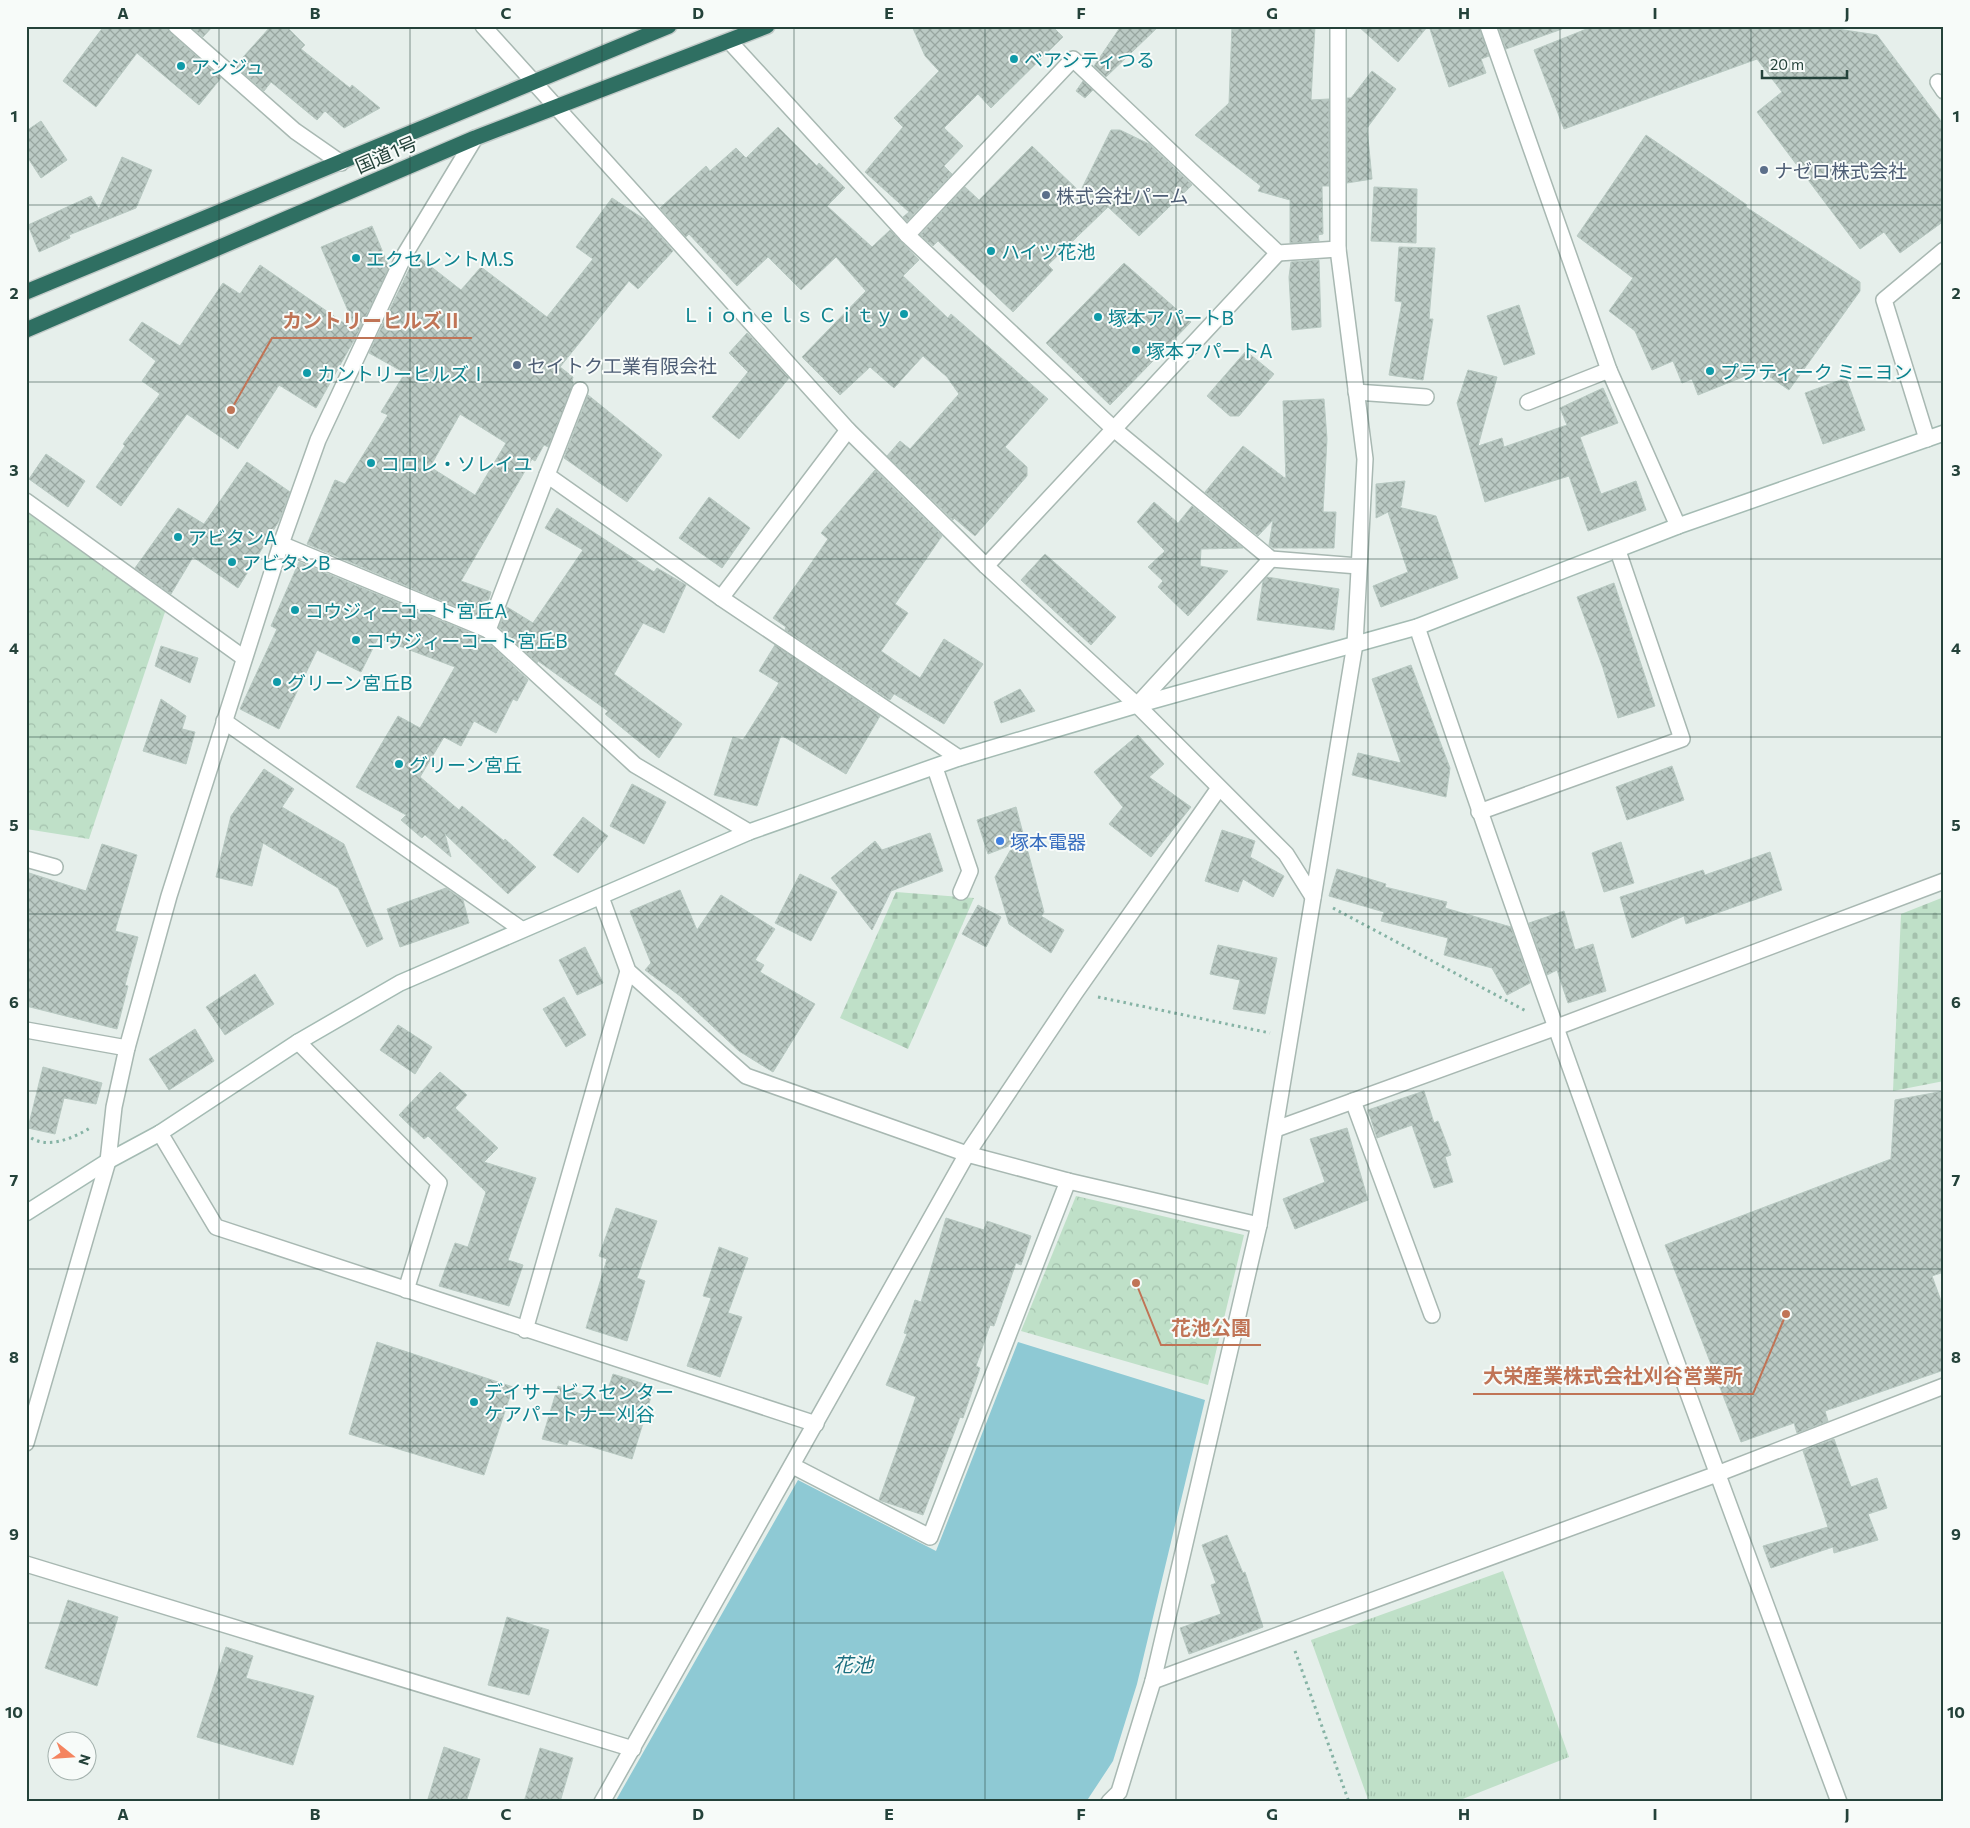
<svg xmlns="http://www.w3.org/2000/svg" width="1970" height="1828" viewBox="0 0 1970 1828" font-family="Commissioner,'Noto Sans JP',sans-serif">
	<style>
		.grass { fill: url(#grass-tufts) }
		.forest { fill: url(#forest-crowns) }
		.cemetery { fill: url(#cemetery-stones) }
		.water { fill: #8ec9d4 }
		.building { fill: url(#building-cross-hatch); stroke: #b8c9c2; fill-rule: evenodd }
		.lines { fill: none; stroke-linecap: round; stroke-linejoin: round }
		.lane-casing { stroke: #a8b8b2; stroke-width: 18 }
		.street-casing { stroke: #a8b8b2; stroke-width: 18 }
		.secondary-casing { stroke: #a4bbb3; stroke-width: 18 }
		.highway-casing { stroke: #c2cac8; stroke-width: 18 }
		.path { stroke: #86b3a5; stroke-width: 3; stroke-dasharray: 2.5 4; stroke-linecap: butt }
		.lane { stroke: #fff; stroke-width: 15 }
		.street { stroke: #fff; stroke-width: 15 }
		.secondary { stroke: #fff; stroke-width: 15 }
		.highway { stroke: #2f6f62; stroke-width: 15 }
		.grid { fill: none; stroke: #24423a; stroke-width: 1; stroke-opacity: 0.55 }
		.culture-dot { fill: #0f9aa8; stroke: #f7fbf9; stroke-width: 2 }
		.service-dot { fill: #5c6f8a; stroke: #f7fbf9; stroke-width: 2 }
		.shop-dot { fill: #3f7fe0; stroke: #f7fbf9; stroke-width: 2 }
		.labels { text-anchor: middle; dominant-baseline: central; stroke-width: 4; stroke-linejoin: round; paint-order: stroke }
		.culture-label { font-size: 19px; fill: #0d838f; stroke: #f7fbf9; text-anchor: start }
		.street-label { font-size: 19px; fill: #24423a; stroke: #f7fbf9 }
		.service-label { font-size: 19px; fill: #4e5e75; stroke: #f7fbf9; text-anchor: start }
		.shop-label { font-size: 19px; fill: #366cbe; stroke: #f7fbf9; text-anchor: start }
		.water-label { font-size: 20px; font-style: italic; fill: #1c6f80; stroke: #f7fbf9 }
		.leader { fill: none; stroke: #c07456; stroke-width: 2 }
		.callout-dot { fill: #c07456; stroke: #f7fbf9; stroke-width: 2 }
		.callout-label { font-size: 20px; text-anchor: middle; font-weight: bold; fill: #c07456; stroke: #f7fbf9; stroke-width: 4; stroke-linejoin: round; paint-order: stroke }
		.neatline { fill: none; stroke: #24423a; stroke-width: 2 }
		.grid-label { font-size: 16px; text-anchor: middle; font-weight: bold; fill: #24423a }
	</style>
	<defs>
		<pattern id="grass-tufts" width="24" height="20" patternUnits="userSpaceOnUse" patternTransform="scale(1.25)"><rect width="24" height="20" fill="#bfe0c8"/><path d="M3 7l-1-3M5 7V3M7 7l1-3M15 17l-1-3M17 17v-4M19 17l1-3" fill="none" stroke="#a4c1ad"/></pattern>
		<pattern id="forest-crowns" width="20" height="18" patternUnits="userSpaceOnUse" patternTransform="scale(1.25)"><rect width="20" height="18" fill="#bfe0c8"/><path d="M2 6a3 3 0 1 1 6 0M12 15a3 3 0 1 1 6 0" fill="none" stroke="#a4c1ad"/></pattern>
		<pattern id="cemetery-stones" width="16" height="16" patternUnits="userSpaceOnUse" patternTransform="scale(1.25)"><rect width="16" height="16" fill="#bfe0c8"/><path d="M2 7V4a2 2 0 0 1 4 0v3zM10 15v-3a2 2 0 0 1 4 0v3z" fill="#a4c1ad"/></pattern>
		<pattern id="building-cross-hatch" width="8" height="8" patternUnits="userSpaceOnUse" patternTransform="scale(1.25)"><rect width="8" height="8" fill="#bbcac4"/><path d="M0 0l8 8M0 8l8-8" fill="none" stroke="#98a6a0"/></pattern>
	</defs>
	<rect width="100%" height="100%" fill="#e6efeb"/>
	<path class="grass" d="M1503 1571 1569 1757 1455 1802H1369L1311 1640Z"/>
	<g class="forest">
		<path d="M26 511 166 609 89 839 26 829Z"/>
		<path d="M1076 1196 1244 1235 1208 1385 1021 1331Z"/>
	</g>
	<g class="cemetery">
		<path d="M896 892 974 898 908 1049 840 1018Z"/>
		<path d="M1944 897V1081L1893 1091 1901 914Z"/>
	</g>
	<path class="water" d="M1018 1342 1205 1400 1137 1684 1113 1761 1086 1802H615L798 1480 936 1551Z"/>
	<g class="building">
		<path d="M104 26H167L170 33 221 78 199 105 137 53 96 107 63 81Z"/>
		<path d="M190 26H213L203 37Z"/>
		<path d="M271 26H286L305 45 301 49 350 88 352 85 380 108 344 128 325 111 317 120 271 82 264 91 235 66Z"/>
		<path d="M912 26H1052L1063 37 991 108 978 94 944 128 963 146 944 166 952 174 907 221 903 217 909 212 865 172 903 127 894 118 939 71 925 56Z"/>
		<path d="M1121 26H1159L1106 77 1094 66Z"/>
		<path d="M1232 26H1315L1311 100 1329 99V186H1322L1323 234 1318 235 1319 241 1290 243V200L1258 191 1261 186 1195 135 1229 103Z"/>
		<path d="M1358 26H1428L1398 62Z"/>
		<path d="M1429 26H1479L1489 56 1481 59 1486 73 1449 87Z"/>
		<path d="M1498 26H1561L1562 29 1506 49Z"/>
		<path d="M1594 26H1818L1877 35 1944 125V221L1900 253 1884 232 1860 249 1757 112 1782 92 1757 59 1564 129 1534 50Z"/>
		<path d="M1372 71 1396 89 1367 128 1372 179 1347 183V98H1351Z"/>
		<path d="M1083 81 1093 90 1085 98 1076 91Z"/>
		<path d="M41 121 67 160 41 178 26 155V131Z"/>
		<path d="M778 127 817 166 819 163 845 188 827 206 872 247 890 230 919 260 903 276 948 318 951 314 1048 399 1005 447 1027 467V476L975 536 954 518 953 520 887 456 900 441 910 449 959 394 947 377 923 356 894 388 870 367 840 395 802 357 866 291 836 257 801 290 768 257 737 286 689 234 686 237 660 208 706 166 710 171 736 148 746 158Z"/>
		<path d="M1111 130H1120L1149 144 1192 185 1139 236 1108 207 1048 265 1053 270 1013 312 938 241 933 246 920 235 965 187 979 200 1032 146 1080 192Z"/>
		<path d="M1646 135 1747 205 1746 207 1860 282V291L1789 390 1760 370 1698 395 1692 379 1682 383 1673 361 1652 370 1635 331 1609 311 1633 278 1577 236Z"/>
		<path d="M122 157 152 170 136 208 69 235 70 238 39 252 28 225 91 196 99 209Z"/>
		<path d="M1374 187 1417 189 1416 243 1371 241Z"/>
		<path d="M612 198 647 221 673 251 638 289 629 281 560 367 573 377 572 381 574 383 548 447 544 445 535 461 532 459 461 581 491 592 483 618 307 544 335 480 345 484 388 415 381 412 405 373 369 353 416 255 461 290 481 267 547 317 593 259 576 247ZM460 414 506 443 475 495 430 467Z"/>
		<path d="M372 226 389 267 358 333 316 408 279 385 238 449 187 414 121 506 96 487 125 446 123 444 160 394 142 381 156 361 129 340 142 322 180 346 223 283 240 294 260 265 357 332 321 247Z"/>
		<path d="M1399 247 1435 248 1429 319H1433L1423 380 1389 375 1402 302 1395 301Z"/>
		<path d="M1319 260 1321 327 1292 330 1289 277 1291 262Z"/>
		<path d="M1124 263 1191 322 1110 405 1046 343Z"/>
		<path d="M1519 305 1535 354 1504 365 1487 316Z"/>
		<path d="M747 333 789 378 739 439 712 417 748 372 729 353Z"/>
		<path d="M1246 351 1274 374 1239 416H1230L1207 396Z"/>
		<path d="M1468 370 1497 377 1478 446 1502 438 1504 447 1567 425 1560 408 1603 388 1618 423 1580 437 1601 494 1636 481 1646 510 1588 531 1569 476 1485 502 1457 403Z"/>
		<path d="M1846 378 1865 430 1823 444 1805 393Z"/>
		<path d="M588 395 662 455 627 502 564 458Z"/>
		<path d="M1324 399 1327 439 1323 512H1336L1334 548H1273L1269 545 1273 520 1258 536 1205 492 1243 446 1286 479 1283 401Z"/>
		<path d="M46 454 85 481 68 507 29 479Z"/>
		<path d="M247 462 290 492 279 521 238 588 193 557 171 594 135 568 178 508 204 524Z"/>
		<path d="M875 470 942 536 895 604 908 613 881 651 920 678 944 639 983 664 944 724 894 694 890 700 785 630 786 627 773 618 828 539 821 533Z"/>
		<path d="M1405 481 1401 506 1398 507 1436 516 1458 578 1381 607 1373 586 1408 572 1388 512 1376 518V484Z"/>
		<path d="M709 497 750 528 722 568 679 538Z"/>
		<path d="M1154 502 1178 523 1192 506 1243 548 1201 549 1200 566 1228 571 1188 616 1158 587 1163 581 1148 567 1165 551 1137 522Z"/>
		<path d="M557 508 654 572 657 568 686 585 664 633 643 623 614 674 682 724 659 758 605 714 608 711 538 661 537 663 499 627 507 607 533 623 583 550 545 528Z"/>
		<path d="M1045 554 1116 617 1091 645 1021 580Z"/>
		<path d="M299 562 483 638 528 680 517 701 513 699 496 733 474 721 461 746 444 737 420 777 459 810 462 806 504 841 505 839 536 867 508 894 445 834 451 857 425 835 422 838 401 820 406 815 356 787 398 716 420 728 455 667 378 638 361 672 317 650 279 729 240 709 277 629 271 626Z"/>
		<path d="M1267 577 1339 589 1334 630 1257 620 1263 581Z"/>
		<path d="M1614 583 1655 706 1618 718 1603 668 1577 597Z"/>
		<path d="M775 645 880 716 846 774 781 735 757 806 714 795 733 737 743 740 779 683 759 671Z"/>
		<path d="M161 646 198 658 190 683 155 666Z"/>
		<path d="M1411 665 1450 768 1446 797 1352 775 1358 753 1401 763 1372 679Z"/>
		<path d="M1020 689 1035 711 1001 723 994 702Z"/>
		<path d="M161 699 186 716 182 729 195 732 186 764 143 751Z"/>
		<path d="M1138 735 1164 764 1149 777 1191 807 1151 857 1109 824 1123 807 1094 772Z"/>
		<path d="M1672 766 1684 800 1627 820 1616 787Z"/>
		<path d="M264 769 294 789 282 807 344 844 383 939 367 947 338 888 263 843 252 886 216 877 231 816Z"/>
		<path d="M632 784 666 802 644 844 610 826Z"/>
		<path d="M1016 807 1044 912 1041 916 1064 930 1051 953 1009 924 995 877 1014 844 988 854 977 820Z"/>
		<path d="M583 817 608 836 578 873 553 855Z"/>
		<path d="M1222 830 1255 841 1250 857 1284 876 1273 897 1243 879 1238 892 1205 881Z"/>
		<path d="M930 833 943 871 891 891 872 930 831 878 875 841 882 850Z"/>
		<path d="M1621 842 1634 883 1604 892 1592 853Z"/>
		<path d="M102 844 137 855 115 931 138 937 125 985 128 986 117 1029 26 1006V872L86 891Z"/>
		<path d="M1770 852 1782 890 1686 924 1684 916 1632 938 1620 897 1703 870 1705 875Z"/>
		<path d="M1337 869 1386 884 1385 887 1447 902 1445 908 1511 927 1530 983 1507 995 1492 968 1444 955 1448 938 1381 921 1384 912 1329 896Z"/>
		<path d="M800 874 837 892 811 941 775 923Z"/>
		<path d="M446 888 463 900 469 923 400 947 387 909Z"/>
		<path d="M680 890 697 930 721 895 775 929 755 960 764 965 760 972 815 1004 773 1072 739 1051 680 996 645 970 651 963 630 911Z"/>
		<path d="M978 905 1001 917 986 947 962 934Z"/>
		<path d="M1564 911 1575 950 1593 944 1606 991 1568 1003 1557 970 1547 975 1529 923Z"/>
		<path d="M1218 945 1277 958 1265 1014 1233 1009 1240 980 1210 974Z"/>
		<path d="M585 947 603 983 577 995 559 960Z"/>
		<path d="M255 974 274 1004 225 1035 206 1007Z"/>
		<path d="M564 997 586 1035 566 1047 543 1009Z"/>
		<path d="M398 1025 432 1047 415 1074 380 1050Z"/>
		<path d="M195 1029 214 1061 169 1090 149 1059Z"/>
		<path d="M43 1067 102 1083 96 1104 64 1098 55 1134 28 1128Z"/>
		<path d="M440 1072 467 1095 455 1108 498 1148 484 1162 536 1178 508 1260 523 1265 509 1306 439 1286 455 1243 468 1247 486 1192 428 1136 424 1139 399 1115Z"/>
		<path d="M1424 1091 1434 1123 1438 1121 1451 1155 1445 1157 1453 1182 1434 1188 1412 1125 1377 1138 1368 1110Z"/>
		<path d="M1944 1091V1272L1932 1276 1944 1309V1370L1825 1411 1828 1421 1797 1433 1794 1423 1741 1442 1665 1245 1891 1159 1895 1100Z"/>
		<path d="M1347 1128 1368 1200 1295 1229 1283 1199 1325 1182 1310 1139Z"/>
		<path d="M616 1208 657 1221 637 1278 645 1281 627 1341 586 1328 607 1259 599 1256Z"/>
		<path d="M946 1218 984 1230 987 1221 1031 1236 1021 1265 1016 1263 994 1326 990 1325 976 1366 980 1368 963 1418 960 1417 923 1515 879 1500 916 1397 886 1385 907 1334 904 1333 915 1300 921 1302Z"/>
		<path d="M719 1247 748 1258 728 1313 742 1317 720 1377 687 1366 711 1298 703 1296Z"/>
		<path d="M377 1342 513 1387 484 1475 349 1434Z"/>
		<path d="M613 1374 654 1387 632 1459 569 1440 567 1445 542 1439 558 1386 604 1402Z"/>
		<path d="M1834 1439 1851 1487 1877 1478 1887 1508 1868 1514 1878 1540 1834 1553 1833 1547 1771 1568 1763 1546 1828 1527 1803 1451Z"/>
		<path d="M1227 1535 1243 1573 1245 1572 1263 1627 1189 1654 1180 1628 1221 1614 1211 1585 1216 1583 1202 1545Z"/>
		<path d="M68 1600 118 1617 97 1686 45 1668Z"/>
		<path d="M507 1617 549 1630 529 1695 488 1685Z"/>
		<path d="M226 1647 253 1656 246 1678 314 1696 293 1765 197 1737Z"/>
		<path d="M444 1747 480 1759 466 1802H427Z"/>
		<path d="M540 1748 573 1758 560 1802H524Z"/>
	</g>
	<g class="lines">
		<defs>
			<g id="lane">
				<path d="M176 26 295 131 341 163"/>
				<path d="M1938 82 1944 91"/>
				<path d="M1927 439 1884 300 1944 250"/>
				<path d="M935 768 970 871 961 892"/>
			</g>
			<g id="street">
				<path d="M483 26 848 430 986 566 1137 705 1286 854 1313 897"/>
				<path d="M1488 26 1609 370 1678 526"/>
				<path d="M730 42 907 235 1115 430 1271 559 1358 566"/>
				<path d="M907 235 1073 59 1278 253 1338 249"/>
				<path d="M1356 392 1426 397"/>
				<path d="M1528 402 1609 370"/>
				<path d="M547 475 580 390"/>
				<path d="M26 501 244 658"/>
				<path d="M281 544 488 630"/>
				<path d="M986 566 1278 253"/>
				<path d="M721 598 959 758"/>
				<path d="M1417 627C1550 1021 1694 1412 1839 1802"/>
				<path d="M1137 705 1271 559"/>
				<path d="M224 721 521 929"/>
				<path d="M1479 812 1682 739 1618 551"/>
				<path d="M749 832 635 765 488 630 547 475 721 598 848 430"/>
				<path d="M26 859 55 867"/>
				<path d="M601 897 628 971 746 1076 967 1154 1068 1181 1259 1225"/>
				<path d="M26 1030 127 1048"/>
				<path d="M298 1042 439 1183 406 1290"/>
				<path d="M1353 1101 1432 1315"/>
				<path d="M1276 1129 1557 1027 1944 881"/>
				<path d="M160 1133 216 1227 816 1424"/>
				<path d="M525 1330 628 971"/>
				<path d="M26 1443 108 1161 114 1107 127 1048 169 896 281 544 318 440 405 254 475 138"/>
				<path d="M793 1466 930 1537 1068 1181"/>
				<path d="M26 1564 633 1749"/>
				<path d="M1153 1681 1717 1474 1944 1386"/>
				<path d="M602 1802 967 1154 1075 993 1219 788"/>
				<path d="M1109 1802 1119 1792 1153 1681 1259 1225 1355 644 1365 459 1338 249V26"/>
			</g>
			<path id="secondary" d="M26 1213 108 1161 160 1133 298 1042 400 983 749 832 959 758 1137 705 1417 627 1678 526 1944 433"/>
			<g id="highway">
				<path d="M26 292 669 26"/>
				<path d="M26 330 475 138 767 26"/>
			</g>
		</defs>
		<use href="#lane" class="lane-casing"/>
		<use href="#street" class="street-casing"/>
		<use href="#secondary" class="secondary-casing"/>
		<use href="#highway" class="highway-casing"/>
		<g class="path">
			<path d="M1333 908 1526 1011"/>
			<path d="M1098 997 1270 1033"/>
			<path d="M26 1134C44 1151 72 1139 90 1128"/>
			<path d="M1295 1651 1349 1802"/>
		</g>
		<use href="#lane" class="lane"/>
		<use href="#street" class="street"/>
		<use href="#secondary" class="secondary"/>
		<use href="#highway" class="highway"/>
	</g>
	<path class="grid" d="M219 26V1802M410 26V1802M602 26V1802M794 26V1802M985 26V1802M1176 26V1802M1368 26V1802M1560 26V1802M1751 26V1802M26 205H1944M26 382H1944M26 559H1944M26 737H1944M26 914H1944M26 1091H1944M26 1269H1944M26 1446H1944M26 1623H1944"/>
	<g class="culture-dot">
		<circle cx="1014" cy="59" r="5"/>
		<circle cx="181" cy="66" r="5"/>
		<circle cx="991" cy="251" r="5"/>
		<circle cx="356" cy="258" r="5"/>
		<circle cx="904" cy="314" r="5"/>
		<circle cx="1098" cy="317" r="5"/>
		<circle cx="1136" cy="350" r="5"/>
		<circle cx="1710" cy="371" r="5"/>
		<circle cx="307" cy="373" r="5"/>
		<circle cx="371" cy="463" r="5"/>
		<circle cx="178" cy="537" r="5"/>
		<circle cx="232" cy="562" r="5"/>
		<circle cx="295" cy="610" r="5"/>
		<circle cx="356" cy="640" r="5"/>
		<circle cx="277" cy="682" r="5"/>
		<circle cx="399" cy="764" r="5"/>
		<circle cx="474" cy="1402" r="5"/>
	</g>
	<g class="service-dot">
		<circle cx="1764" cy="170" r="5"/>
		<circle cx="1046" cy="195" r="5"/>
		<circle cx="517" cy="365" r="5"/>
	</g>
	<circle class="shop-dot" cx="1000" cy="841" r="5"/>
	<g class="labels">
		<g class="culture-label">
			<text x="1024" y="59">ベアシティつる</text>
			<text x="191" y="66">アンジュ</text>
			<text x="1001" y="251">ハイツ花池</text>
			<text x="366" y="258">エクセレントM.S</text>
			<text x="894" y="314" text-anchor="end">Ｌｉｏｎｅｌｓ Ｃｉｔｙ</text>
			<text x="1108" y="317">塚本アパートB</text>
			<text x="1146" y="350">塚本アパートA</text>
			<text x="1720" y="371">プラティーク ミニヨン</text>
			<text x="317" y="373">カントリーヒルズⅠ</text>
			<text x="381" y="463">コロレ・ソレイユ</text>
			<text x="188" y="537">アビタンA</text>
			<text x="242" y="562">アビタンB</text>
			<text x="305" y="610">コウジィーコート宮丘A</text>
			<text x="366" y="640">コウジィーコート宮丘B</text>
			<text x="287" y="682">グリーン宮丘B</text>
			<text x="409" y="764">グリーン宮丘</text>
			<text x="484" y="1391">デイサービスセンター<tspan x="484" dy="22">ケアパートナー刈谷</tspan></text>
		</g>
		<g class="street-label">
			<text transform="translate(386 154) rotate(-23)">国道1号</text>
		</g>
		<g class="service-label">
			<text x="1774" y="170">ナゼロ株式会社</text>
			<text x="1056" y="195">株式会社パーム</text>
			<text x="527" y="365">セイトク工業有限会社</text>
		</g>
		<g class="shop-label">
			<text x="1010" y="841">塚本電器</text>
		</g>
		<g class="water-label">
			<text x="853" y="1664">花池</text>
		</g>
	</g>
	<path class="leader" d="M231 410L272 338H472M1136 1283L1161 1345H1261M1786 1314L1753 1394H1473"/>
	<g class="callout-dot">
		<circle cx="231" cy="410" r="5"/>
		<circle cx="1136" cy="1283" r="5"/>
		<circle cx="1786" cy="1314" r="5"/>
	</g>
	<g class="callout-label">
		<text x="372" y="328">カントリーヒルズⅡ</text>
		<text x="1211" y="1335">花池公園</text>
		<text x="1613" y="1383">大栄産業株式会社刈谷営業所</text>
	</g>
	<rect width="1970" height="1828" fill="none" stroke="#f7fbf9" stroke-width="55"/>
	<g transform="translate(72 1756) rotate(107)"><circle r="24" fill="#f7fbf9" stroke="#a3b1ad"/>
	<path d="M0-4L9 19L0 12L-9 19Z" fill="#f4845f"/>
	<text y="-8" font-size="14" font-weight="bold" text-anchor="middle" fill="#24423a">N</text>
	</g>
	<path d="M1762 70v8h85v-8" fill="none" stroke="#24423a" stroke-width="2.5"/>
	<text x="1770" y="70" font-size="15" fill="#24423a" stroke="#f7fbf9" stroke-width="4" paint-order="stroke">20 m</text>
	<rect x="28" y="28" width="1914" height="1772" class="neatline"/>
	<g class="grid-label">
		<text x="123" y="19">A</text>
		<text x="315" y="19">B</text>
		<text x="506" y="19">C</text>
		<text x="698" y="19">D</text>
		<text x="889" y="19">E</text>
		<text x="1081" y="19">F</text>
		<text x="1272" y="19">G</text>
		<text x="1464" y="19">H</text>
		<text x="1655" y="19">I</text>
		<text x="1847" y="19">J</text>
		<text x="14" y="122">1</text>
		<text x="1956" y="122">1</text>
		<text x="14" y="299">2</text>
		<text x="1956" y="299">2</text>
		<text x="14" y="476">3</text>
		<text x="1956" y="476">3</text>
		<text x="14" y="654">4</text>
		<text x="1956" y="654">4</text>
		<text x="14" y="831">5</text>
		<text x="1956" y="831">5</text>
		<text x="14" y="1008">6</text>
		<text x="1956" y="1008">6</text>
		<text x="14" y="1186">7</text>
		<text x="1956" y="1186">7</text>
		<text x="14" y="1363">8</text>
		<text x="1956" y="1363">8</text>
		<text x="14" y="1540">9</text>
		<text x="1956" y="1540">9</text>
		<text x="14" y="1718">10</text>
		<text x="1956" y="1718">10</text>
		<text x="123" y="1820">A</text>
		<text x="315" y="1820">B</text>
		<text x="506" y="1820">C</text>
		<text x="698" y="1820">D</text>
		<text x="889" y="1820">E</text>
		<text x="1081" y="1820">F</text>
		<text x="1272" y="1820">G</text>
		<text x="1464" y="1820">H</text>
		<text x="1655" y="1820">I</text>
		<text x="1847" y="1820">J</text>
	</g>
</svg>
